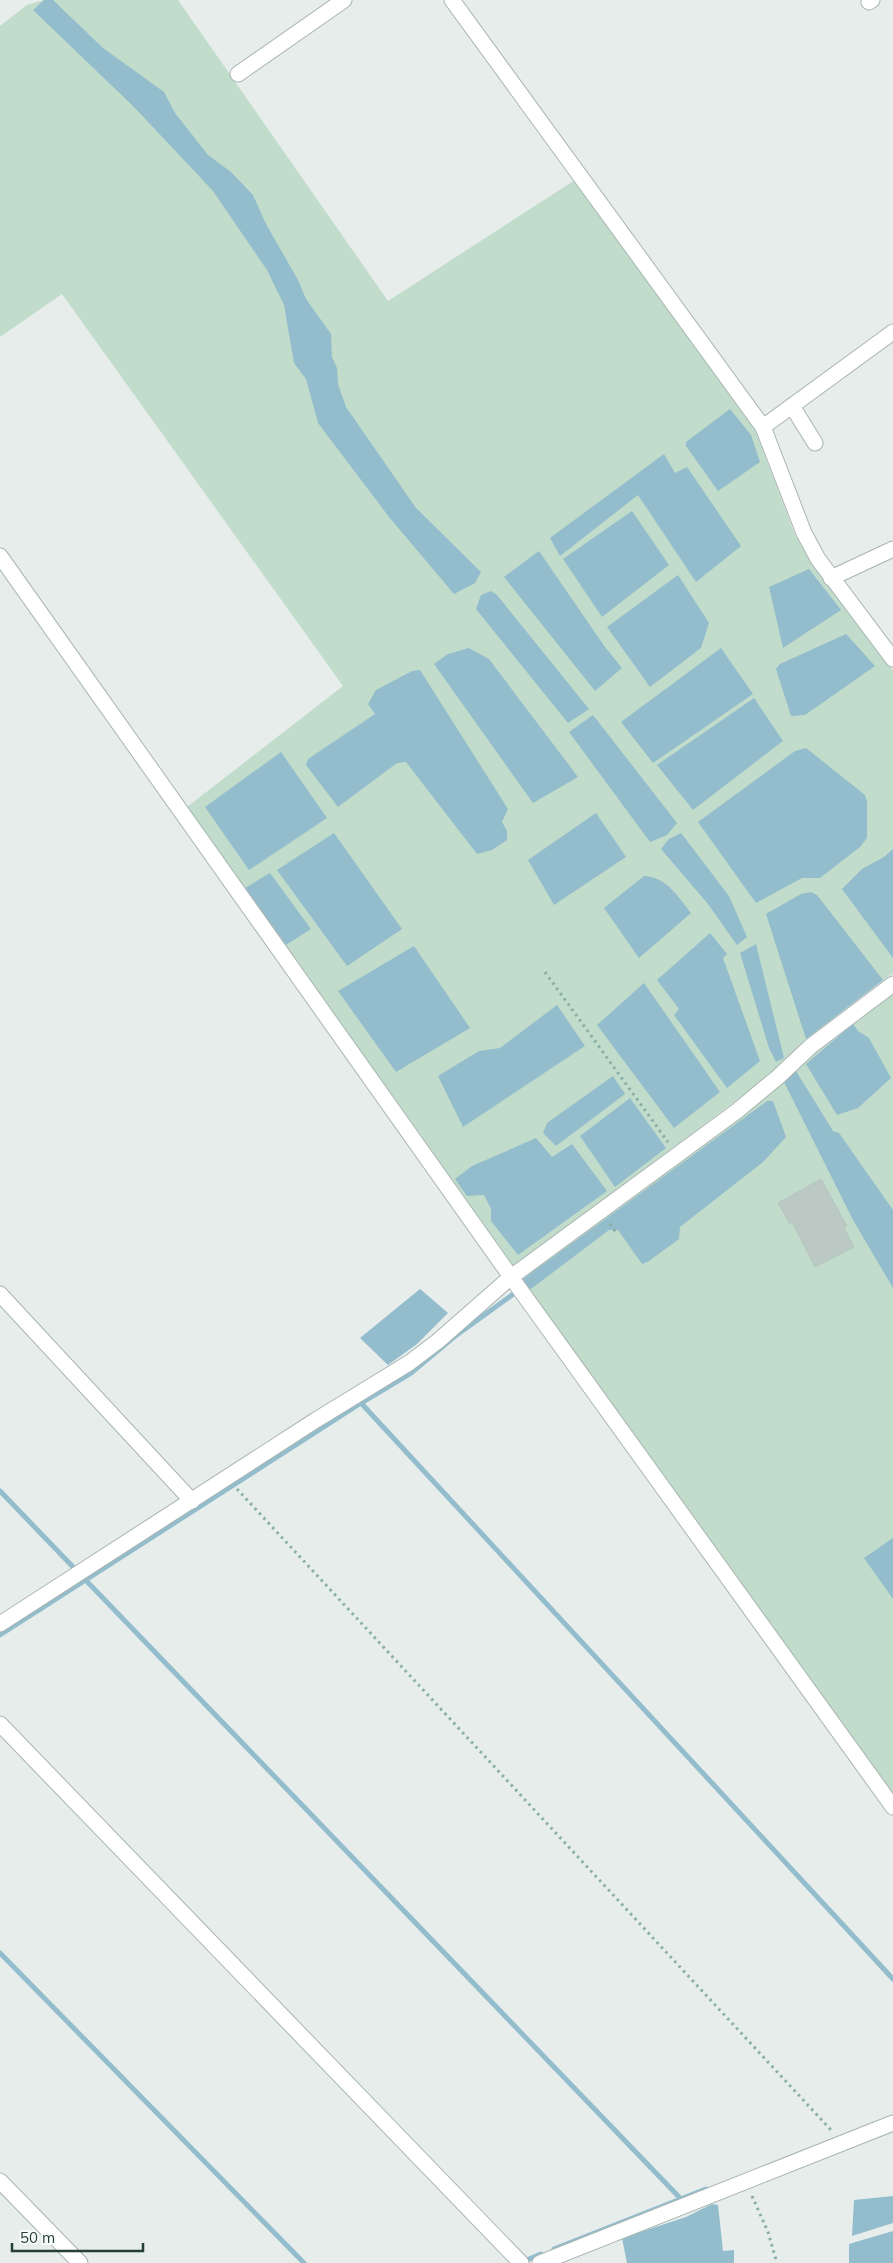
<svg xmlns="http://www.w3.org/2000/svg" width="893" height="2263" viewBox="0 0 893 2263" font-family="Mulish,sans-serif">
	<style>
		.green { fill: #c1dccb }
		.water { fill: #93bdcc }
		.lines { fill: none; stroke-linecap: round; stroke-linejoin: round }
		.stream { stroke: #93bdcc; stroke-width: 5 }
		.building { fill: #bbc8c4; stroke: #b8c6c2 }
		.minor-casing { stroke: #a9b5b2; stroke-width: 17 }
		.path { stroke: #89aea6; stroke-width: 3; stroke-dasharray: 2.5 4; stroke-linecap: butt }
		.minor { stroke: #fff; stroke-width: 15 }
	</style>
	<rect width="100%" height="100%" fill="#e6edeb"/>
	<g class="green">
		<path d="M44 0H178L388 301 575 180 755 430 795 535 812 563 893 670V973L806 1039 765 1079 513 1267 187 807 343 686 62 294 0 337V26L27 5Z"/>
		<path d="M893 989V1797L520 1278Z"/>
	</g>
	<g class="water">
		<path d="M44 0H53L103 48 164 92 175 113 208 155 231 172 253 195 266 224 298 280 306 299 331 334 332 357 337 368 338 384 346 407 416 508 481 572 475 583 454 594 389 517 318 423 306 379 294 363 284 305 267 270 213 191 134 107 33 10Z"/>
		<path d="M730 409 751 435 760 462 718 491 686 446V442Z"/>
		<path d="M664 454 675 473 687 467 741 546 696 582 638 495 560 556 550 538Z"/>
		<path d="M632 511 669 565 602 617 563 559Z"/>
		<path d="M539 551 605 647 622 668 595 691 504 577Z"/>
		<path d="M809 569 841 610 783 648 769 587Z"/>
		<path d="M678 575 709 623 701 648 650 687 607 627Z"/>
		<path d="M491 591 497 595 589 709 568 723 476 609 481 595Z"/>
		<path d="M846 634 875 666 805 715 791 716 776 669 780 664Z"/>
		<path d="M469 648 489 659 578 777 533 803 434 664 448 654Z"/>
		<path d="M721 648 753 694 653 763 621 722Z"/>
		<path d="M420 670 508 809 502 822 507 831V840L492 850 477 854 406 762 397 763 338 807 306 765 308 759 375 714 368 704 376 690 412 671Z"/>
		<path d="M754 698 783 741 693 810 657 765Z"/>
		<path d="M593 715 677 823 667 835 650 842 569 732Z"/>
		<path d="M806 748 865 795 867 802V838L860 847 820 878H802L756 903 698 822 795 751Z"/>
		<path d="M281 752 327 818 249 870 205 807Z"/>
		<path d="M596 813 626 857 554 905 528 860Z"/>
		<path d="M334 833 402 929 347 966 277 870Z"/>
		<path d="M681 833 729 896 747 937 737 945 708 904 661 849 669 839Z"/>
		<path d="M893 849V958L842 889 862 869 884 857Z"/>
		<path d="M270 873 311 929 286 945 245 888Z"/>
		<path d="M644 876C667 877 678 897 691 913L639 958 604 908Z"/>
		<path d="M811 892 817 895 883 980 806 1039 766 914 801 894Z"/>
		<path d="M710 933 727 954 723 958 760 1061 727 1088 674 1015 679 1009 657 980Z"/>
		<path d="M756 944 784 1058 776 1062 769 1048 740 953Z"/>
		<path d="M414 946 470 1028 396 1072 338 991Z"/>
		<path d="M644 983 720 1092 674 1128 597 1025Z"/>
		<path d="M557 1005 585 1046 463 1127 438 1076 479 1051 500 1048Z"/>
		<path d="M853 1024 858 1031 869 1038 891 1078 858 1108 837 1115 806 1064Z"/>
		<path d="M796 1071 833 1131 839 1133 893 1210V1288L853 1220 784 1082Z"/>
		<path d="M613 1076 625 1094 556 1146 543 1133 547 1123Z"/>
		<path d="M630 1098 666 1148 615 1187 580 1136Z"/>
		<path d="M767 1101H773L786 1137 763 1162 680 1227 679 1239 649 1261 642 1264 618 1230H609L531 1289 525 1285 523 1279Z"/>
		<path d="M536 1138 552 1157 572 1144 607 1191 518 1255 491 1221V1209L484 1195 467 1196 455 1179 472 1166Z"/>
		<path d="M420 1289 448 1313 417 1344 388 1365 360 1338Z"/>
		<path d="M893 1538V1599L864 1558Z"/>
		<path d="M893 2196V2223L852 2236 854 2200Z"/>
		<path d="M712 2204 718 2205 723 2251 734 2250V2263H627L622 2238 686 2217Z"/>
		<path d="M893 2231V2263H849V2244Z"/>
	</g>
	<g class="lines">
		<g class="stream">
			<path d="M361 1403 893 1979"/>
			<path d="M0 1491 681 2199"/>
			<path d="M0 1635 361 1403 411 1373 454 1337 519 1290"/>
			<path d="M0 1953 304 2263"/>
			<path d="M554 2249 706 2189"/>
			<path d="M522 2262 541 2254"/>
		</g>
	</g>
	<path class="building" d="M821 1179 847 1226 844 1228 854 1247 815 1267 792 1222 790 1224 778 1203Z"/>
	<g class="lines">
		<defs>
			<g id="minor">
				<path d="M452 0 763 427 804 533 818 559 893 659"/>
				<path d="M869 2 872 0"/>
				<path d="M238 74 344 0"/>
				<path d="M792 406 815 443"/>
				<path d="M763 427 893 332"/>
				<path d="M0 556 511 1277 893 1807"/>
				<path d="M831 578 893 549"/>
				<path d="M0 1294 192 1501"/>
				<path d="M0 1624 316 1420 409 1363 438 1341 511 1277 737 1111 778 1077 811 1046 893 984"/>
				<path d="M0 1724 521 2263"/>
				<path d="M0 2181 80 2263"/>
				<path d="M540 2263 893 2123"/>
			</g>
		</defs>
		<use href="#minor" class="minor-casing"/>
		<g class="path">
			<path d="M545 972 668 1142"/>
			<path d="M610 1224 617 1234"/>
			<path d="M237 1489 831 2130"/>
			<path d="M752 2196 768 2232 777 2263"/>
		</g>
		<use href="#minor" class="minor"/>
	</g>
	<path d="M12 2243v8h131v-8" fill="none" stroke="#263e3a" stroke-width="2.5"/>
	<text x="20" y="2243" font-size="15" fill="#263e3a" stroke="#f6faf8" stroke-width="4" paint-order="stroke">50 m</text>
</svg>
